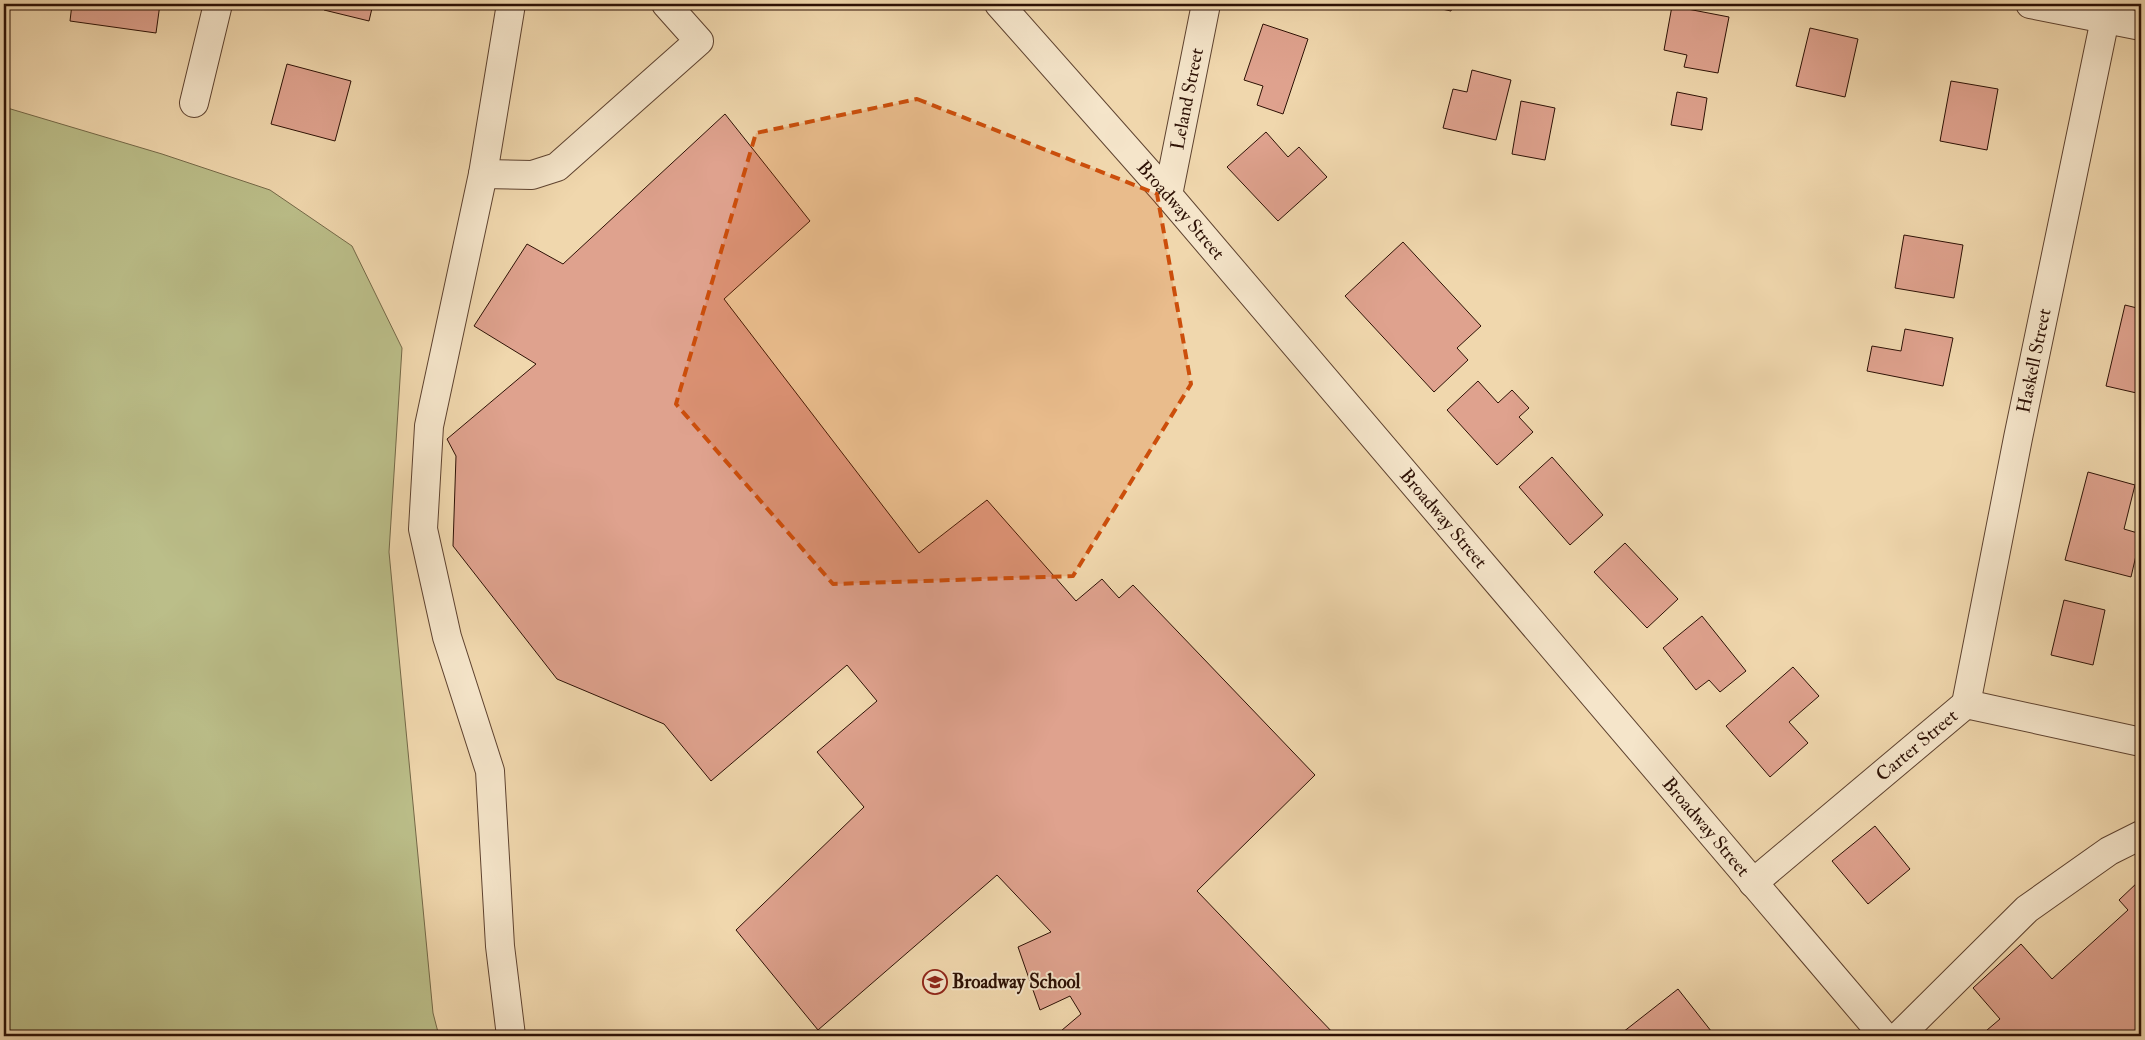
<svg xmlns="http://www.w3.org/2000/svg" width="2145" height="1040" viewBox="0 0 2145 1040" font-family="'IM FELL Double Pica',serif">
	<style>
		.green { fill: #bbbe89; stroke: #746847 }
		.building { fill: #dfa28e; stroke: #2d1105 }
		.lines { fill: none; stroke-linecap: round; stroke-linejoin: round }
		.minor-casing { stroke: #5e422f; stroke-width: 30 }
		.minor { stroke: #f5e5ca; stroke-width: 28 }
		.marked { fill: #cc4e0b; fill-opacity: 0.2; stroke: #cc4e0b; stroke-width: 4; stroke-dasharray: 10 6; stroke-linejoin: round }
		.labels { text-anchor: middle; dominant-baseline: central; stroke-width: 4; stroke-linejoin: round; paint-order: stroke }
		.street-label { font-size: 19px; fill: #2d1105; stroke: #f5e5ca }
		.poi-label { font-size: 19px; font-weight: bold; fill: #2d1105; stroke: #f5e5ca; text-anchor: start }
	</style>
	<rect width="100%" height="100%" fill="#f0d7ad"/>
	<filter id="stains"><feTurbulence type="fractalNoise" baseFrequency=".004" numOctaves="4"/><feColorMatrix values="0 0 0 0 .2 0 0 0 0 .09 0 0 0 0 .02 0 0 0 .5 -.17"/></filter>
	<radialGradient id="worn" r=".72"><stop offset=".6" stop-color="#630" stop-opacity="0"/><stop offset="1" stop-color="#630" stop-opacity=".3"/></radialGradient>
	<path class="green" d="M4 107 162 154 270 190 352 246 402 348 389 552 433 1013 439 1036H4Z"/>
	<g class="building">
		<path d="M72 4H160L156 33 70 21Z"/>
		<path d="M325 4H373L369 21 324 10Z"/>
		<path d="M1419 4H1453L1451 11Z"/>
		<path d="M1672 6 1729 17 1718 73 1684 67 1687 55 1664 50Z"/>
		<path d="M1263 24 1308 39 1283 114 1257 105 1263 86 1244 80Z"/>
		<path d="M1810 28 1858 39 1845 97 1796 86Z"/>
		<path d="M287 64 351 81 335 141 271 124Z"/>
		<path d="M1472 70 1511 80 1496 140 1443 128 1453 89 1467 92Z"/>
		<path d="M1951 81 1998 89 1987 150 1940 141Z"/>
		<path d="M1677 92 1707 98 1702 130 1671 125Z"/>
		<path d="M1521 101 1555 108 1545 160 1512 154Z"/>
		<path d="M725 114 810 221 724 299 919 553 987 500 1076 601 1102 579 1119 598 1133 585 1315 775 1197 891 1336 1036H1055L1081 1014 1070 996 1040 1010 1018 947 1051 932 997 875 818 1030 736 930 864 807 817 752 877 701 847 665 711 781 664 724 557 679 453 546 456 456 447 439 536 364 474 326 527 244 563 264Z"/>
		<path d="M1266 132 1288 157 1299 147 1327 177 1278 221 1227 167Z"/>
		<path d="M1904 235 1963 245 1954 298 1895 288Z"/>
		<path d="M1403 242 1481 326 1457 348 1468 360 1434 392 1345 296Z"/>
		<path d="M2125 305 2141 309V394L2106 386Z"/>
		<path d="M1905 329 1953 338 1943 386 1867 371 1872 346 1901 351Z"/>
		<path d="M1478 381 1498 403 1512 390 1529 408 1519 417 1533 432 1497 465 1447 410Z"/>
		<path d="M1552 457 1603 515 1570 545 1519 487Z"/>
		<path d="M2088 472 2135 485 2124 529 2141 534 2131 577 2065 560Z"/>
		<path d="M1625 543 1678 599 1647 628 1594 572Z"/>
		<path d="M2064 600 2105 610 2093 665 2051 655Z"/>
		<path d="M1702 616 1746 671 1720 692 1709 680 1696 690 1663 648Z"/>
		<path d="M1793 667 1819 696 1789 722 1808 743 1770 777 1726 726Z"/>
		<path d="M1875 826 1910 869 1868 904 1832 861Z"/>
		<path d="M2139 881 2141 883V1036H1980L2000 1019 1973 988 2021 944 2052 979 2128 910 2119 900Z"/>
		<path d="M1678 989 1715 1036H1618Z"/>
	</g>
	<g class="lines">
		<defs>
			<g id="minor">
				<path d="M511 4 483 174 429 426 423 529 447 637 490 771 500 946 511 1036"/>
				<path id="s1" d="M999 4 1168 195 1884 1036"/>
				<path d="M2030 4 2141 26"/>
				<path d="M194 103 218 4"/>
				<path d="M483 174 532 175 557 167 699 41 666 4"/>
				<path id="s2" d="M1168 195 1206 4"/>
				<path id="s3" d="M1966 704 2018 438 2105 19"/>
				<path id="s4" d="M1753 883 1966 704 2141 742"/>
				<path d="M1899 1036 2027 909 2109 851 2141 835"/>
			</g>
		</defs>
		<use href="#minor" class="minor-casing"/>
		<use href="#minor" class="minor"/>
	</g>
	<path class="marked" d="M917 99 1157 194 1191 384 1073 576 833 584 676 404 756 133Z"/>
	<defs>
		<symbol id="school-ring" viewBox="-11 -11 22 22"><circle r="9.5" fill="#f5e5ca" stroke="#8f2418" stroke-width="1.5"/><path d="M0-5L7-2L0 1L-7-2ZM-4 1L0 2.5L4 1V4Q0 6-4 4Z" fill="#8f2418"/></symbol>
	</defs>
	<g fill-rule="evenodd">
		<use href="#school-ring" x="921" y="968" width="28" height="28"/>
	</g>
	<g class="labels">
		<g class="street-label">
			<text stroke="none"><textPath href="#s2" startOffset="98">Leland Street</textPath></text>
			<text stroke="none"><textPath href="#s1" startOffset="275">Broadway Street</textPath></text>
			<text stroke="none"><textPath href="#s3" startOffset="350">Haskell Street</textPath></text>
			<text stroke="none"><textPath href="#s1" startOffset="680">Broadway Street</textPath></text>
			<text stroke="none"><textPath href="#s4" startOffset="214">Carter Street</textPath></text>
			<text stroke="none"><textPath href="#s1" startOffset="1085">Broadway Street</textPath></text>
		</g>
		<g class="poi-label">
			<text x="952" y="982">Broadway School</text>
		</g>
	</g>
	<rect width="2145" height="1040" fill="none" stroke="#f0d7ad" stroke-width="20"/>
	<rect x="5" y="5" width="2135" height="1030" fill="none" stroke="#2d1105" stroke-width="2.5"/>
	<rect x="10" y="10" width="2125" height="1020" fill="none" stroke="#2d1105"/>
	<rect width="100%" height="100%" filter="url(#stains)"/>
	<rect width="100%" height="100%" fill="url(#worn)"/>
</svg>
